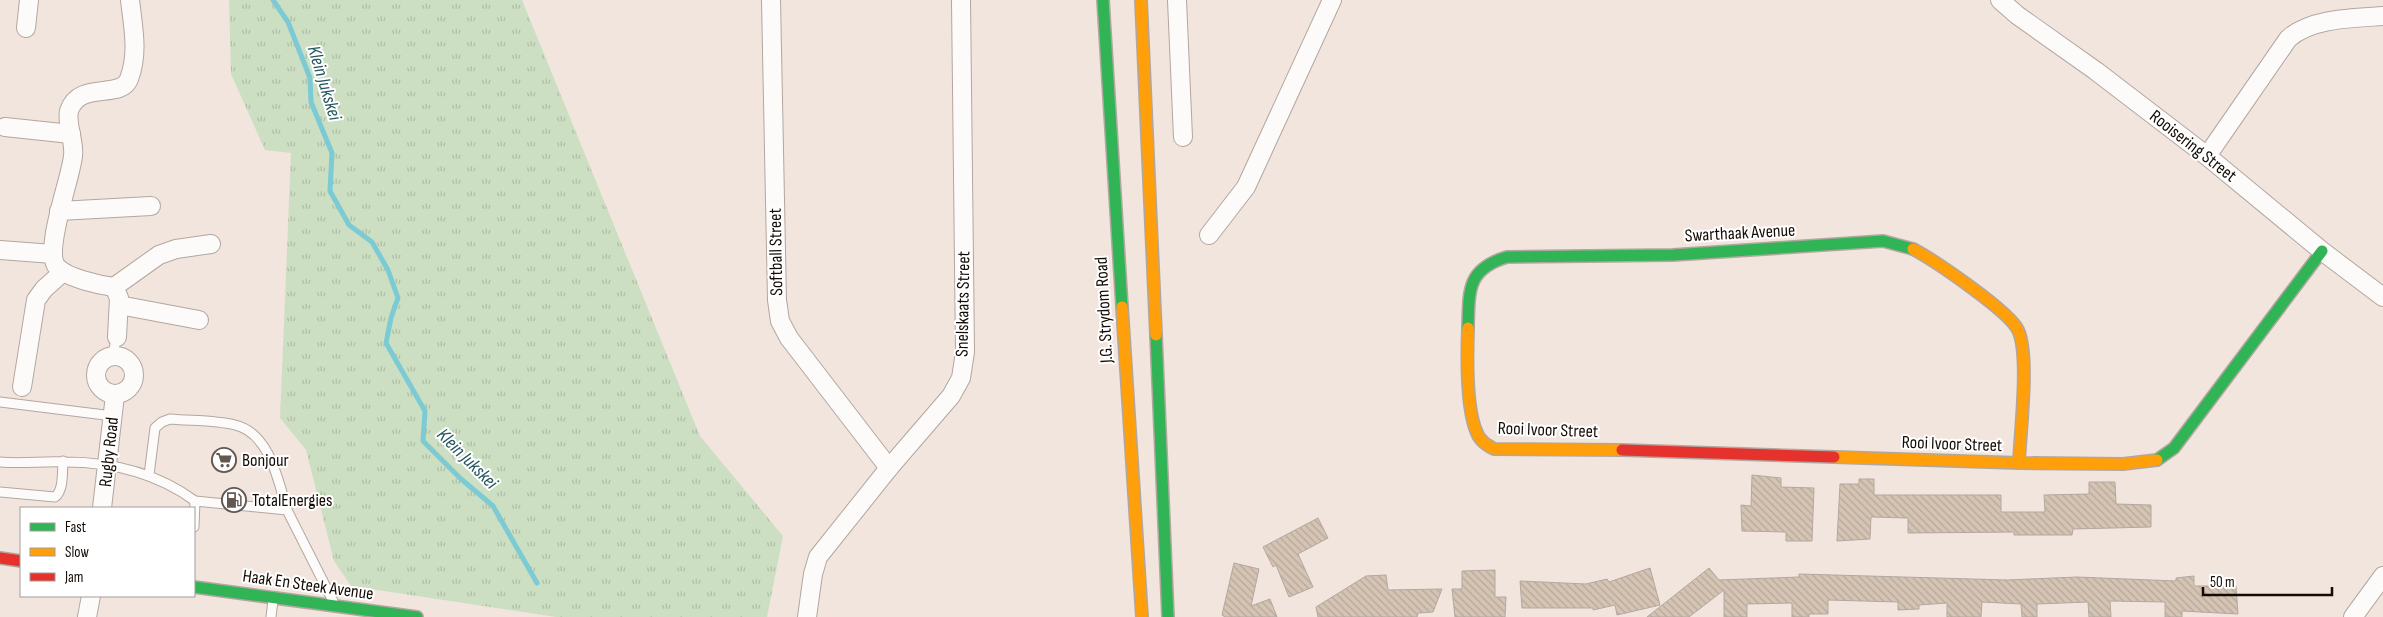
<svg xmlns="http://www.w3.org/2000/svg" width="2383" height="617" viewBox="0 0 2383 617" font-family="'Sofia Sans Condensed',sans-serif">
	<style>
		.park { fill: url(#park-tufts) }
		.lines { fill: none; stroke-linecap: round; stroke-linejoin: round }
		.stream { stroke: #7bcad4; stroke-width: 5 }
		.building { fill: url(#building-back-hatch); stroke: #b2a8a0 }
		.lane-casing { stroke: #b2a7a0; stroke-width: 11 }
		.street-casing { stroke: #b2a7a0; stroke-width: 20 }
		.fast-casing { stroke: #b2a7a0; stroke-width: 14 }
		.slow-casing { stroke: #b2a7a0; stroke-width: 14 }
		.jam-casing { stroke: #b2a7a0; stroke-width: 14 }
		.lane { stroke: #fdfbfa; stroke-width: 9 }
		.street { stroke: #fdfbfa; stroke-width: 18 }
		.fast { stroke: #30b455; stroke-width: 11 }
		.slow { stroke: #ff9f0a; stroke-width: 11 }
		.jam { stroke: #e5322d; stroke-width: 11 }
		.labels { text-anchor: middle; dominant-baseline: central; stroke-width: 4; stroke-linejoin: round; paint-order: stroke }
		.street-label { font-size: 18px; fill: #140b05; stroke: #fff }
		.poi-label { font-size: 18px; fill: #140b05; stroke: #fff; text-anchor: start }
		.water-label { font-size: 19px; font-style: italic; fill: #26575f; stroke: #fff }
	</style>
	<defs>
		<pattern id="park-tufts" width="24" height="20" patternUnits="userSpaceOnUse" patternTransform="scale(1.25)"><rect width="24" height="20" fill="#cddfc2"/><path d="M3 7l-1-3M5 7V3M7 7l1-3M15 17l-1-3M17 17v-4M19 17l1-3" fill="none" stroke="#afbea5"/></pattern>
		<pattern id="building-back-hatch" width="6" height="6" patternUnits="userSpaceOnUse" patternTransform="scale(1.25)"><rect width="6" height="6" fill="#d5c4b4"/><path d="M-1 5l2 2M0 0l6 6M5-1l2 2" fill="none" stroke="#b6a799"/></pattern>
	</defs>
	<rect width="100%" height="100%" fill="#f2e5dd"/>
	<path class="park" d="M229 0H522L700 436 783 536 767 617H556L351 586 334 561 306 450 280 418 291 153 265 150 231 74Z"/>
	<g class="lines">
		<path class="stream" d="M273 0 288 22 310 78 311 102 332 153 330 191 349 225 372 242 388 270 398 298 391 318 386 343 425 411 423 441 461 479 493 506 537 583"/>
	</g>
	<g class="building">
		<path d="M1752 475 1781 478V487L1814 488 1812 541H1786V532L1742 531 1741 505 1751 506Z"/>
		<path d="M1859 479H1874V495H2001V512H2045L2044 495 2089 494V482H2115L2116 504 2151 505V527L2073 529 2072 535H2014V532L1908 533V518L1871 517 1870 539 1837 541 1840 484H1859Z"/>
		<path d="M1318 518 1328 538 1298 554 1313 587 1289 597 1276 565 1273 567 1263 547Z"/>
		<path d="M1234 563 1259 569 1251 606 1270 599 1277 617H1225L1222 615Z"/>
		<path d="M1650 568 1660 605 1617 615 1615 605 1593 610V608H1522L1520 581 1586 584 1607 579 1609 582Z"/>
		<path d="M1709 568 1719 580 1799 577V574L2007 580 2077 577 2176 581V578L2194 576V586H2236L2238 614 2182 611V617H2165V602L2110 601 2111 617H2089L2088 602 2037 604V617H2022L2021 604 1982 602 1981 617H1947V603L1919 605V609L1898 610V602L1828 600V614H1809V617H1792V603L1747 604V617H1724V590L1689 617H1647Z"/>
		<path d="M1495 570V597H1506L1505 617H1455L1452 589H1462V571Z"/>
		<path d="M1386 575 1388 590 1442 589 1433 612 1418 613 1417 617H1318L1316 607 1366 576Z"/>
	</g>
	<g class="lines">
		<defs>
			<g id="lane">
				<path d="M112 356 117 337"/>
				<path d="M0 402 113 416"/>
				<path d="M0 462C22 464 43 461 65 462 112 462 157 473 195 501"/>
				<path d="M149 475 155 428 162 422 170 419C191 421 215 420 235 425 270 433 278 481 287 510"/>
				<path d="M0 492 55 497C64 490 62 472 63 461"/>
				<path d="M194 527 195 501 287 510 333 601"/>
				<path d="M271 617 273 600"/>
			</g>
			<g id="street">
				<path d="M771 0 777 300 780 321 789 338 889 468"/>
				<path d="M1177 0 1183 137"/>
				<path d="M2000 0 2017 15 2096 71 2207 156 2322 251 2383 297"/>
				<path d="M26 28 29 0"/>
				<path d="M5 127 71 134"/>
				<path d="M2207 156 2288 39C2310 18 2354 18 2383 16"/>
				<path d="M59 211 151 206"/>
				<path d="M1209 235 1246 187 1332 0"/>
				<path d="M0 250 53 254"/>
				<path d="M114 287 159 255 176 249 211 244"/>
				<path d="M119 305 199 320"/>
				<path d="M117 337 119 298 114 287C99 285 67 278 57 267 43 251 71 178 73 156 75 142 66 124 69 111 79 80 121 100 129 79 139 53 133 27 130 0"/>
				<circle cx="115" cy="375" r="19"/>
				<path d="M22 387 36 300 44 289 63 272"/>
				<path d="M102 508 115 395"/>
				<path d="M87 617 91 596"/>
				<path d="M807 617 813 574 818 557 889 468 951 396 961 378 965 352 961 0"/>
				<path d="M2353 617 2383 576"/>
			</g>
			<g id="fast">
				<path d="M1103 0 1122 307"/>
				<path d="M1468 328C1469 290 1467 269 1507 257L1673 255 1883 241 1913 249"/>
				<path d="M1156 335 1168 617"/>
				<path d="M2157 460 2174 448 2322 251"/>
				<path d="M194 587 417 617"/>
			</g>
			<g id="slow">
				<path d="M1141 0 1156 335"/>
				<path d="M1913 249C1934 260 2009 311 2018 330 2030 355 2020 433 2019 463"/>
				<path d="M1122 307 1142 617"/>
				<path d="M1468 328C1467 355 1466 409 1477 433 1480 441 1487 445 1494 449L1622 450"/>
				<path d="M1834 457 2019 463 2123 464 2157 460"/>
			</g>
			<g id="jam">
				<path d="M1622 450 1834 457"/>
				<path d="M0 558 21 561"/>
			</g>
		</defs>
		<use href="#lane" class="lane-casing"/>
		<use href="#street" class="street-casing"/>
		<use href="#fast" class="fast-casing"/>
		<use href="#slow" class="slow-casing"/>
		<use href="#jam" class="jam-casing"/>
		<use href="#lane" class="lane"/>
		<use href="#street" class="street"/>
		<use href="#fast" class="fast"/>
		<use href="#slow" class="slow"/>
		<use href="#jam" class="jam"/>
	</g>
	<defs>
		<symbol id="supermarket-ring" viewBox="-11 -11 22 22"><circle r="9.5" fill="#fff" stroke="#625751" stroke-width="1.5"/><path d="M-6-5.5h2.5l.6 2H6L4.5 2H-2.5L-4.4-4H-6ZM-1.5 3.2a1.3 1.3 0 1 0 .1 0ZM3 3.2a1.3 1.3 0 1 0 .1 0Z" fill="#625751"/></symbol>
		<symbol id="fuel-ring" viewBox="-11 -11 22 22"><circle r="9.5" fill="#fff" stroke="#625751" stroke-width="1.5"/><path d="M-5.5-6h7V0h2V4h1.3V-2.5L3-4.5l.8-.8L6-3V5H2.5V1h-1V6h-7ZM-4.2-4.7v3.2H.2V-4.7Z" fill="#625751"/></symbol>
	</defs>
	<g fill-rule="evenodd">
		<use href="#supermarket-ring" x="210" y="446" width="28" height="28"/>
		<use href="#fuel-ring" x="220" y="486" width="28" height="28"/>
	</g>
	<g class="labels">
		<g class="street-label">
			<text transform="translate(2193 146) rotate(38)">Rooisering Street</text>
			<text transform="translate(1740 233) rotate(-3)">Swarthaak Avenue</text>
			<text transform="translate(776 252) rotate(-91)">Softball Street</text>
			<text transform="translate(963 304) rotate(-89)">Snelskaats Street</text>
			<text transform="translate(1104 310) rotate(-93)">J.G. Strydom Road</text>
			<text transform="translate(1548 430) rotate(2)">Rooi Ivoor Street</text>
			<text transform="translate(1952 444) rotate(2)">Rooi Ivoor Street</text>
			<text transform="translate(109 452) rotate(-84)">Rugby Road</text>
			<text transform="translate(308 585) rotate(8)">Haak En Steek Avenue</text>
		</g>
		<g class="poi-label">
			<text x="242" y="460">Bonjour</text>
			<text x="252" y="500">TotalEnergies</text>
		</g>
		<g class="water-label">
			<text transform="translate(324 83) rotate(73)">Klein Jukskei</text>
			<text transform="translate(467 459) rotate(45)">Klein Jukskei</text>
		</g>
	</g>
	<rect x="20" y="507" width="175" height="90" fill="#ffffff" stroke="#a19d9b"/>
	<rect x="30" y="523" width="25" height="8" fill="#30b455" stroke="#a19d9b"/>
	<text x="65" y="532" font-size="15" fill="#140b05">Fast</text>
	<rect x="30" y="548" width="25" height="8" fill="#ff9f0a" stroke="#a19d9b"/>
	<text x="65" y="557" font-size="15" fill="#140b05">Slow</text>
	<rect x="30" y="573" width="25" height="8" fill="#e5322d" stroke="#a19d9b"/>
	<text x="65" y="582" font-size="15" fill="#140b05">Jam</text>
	<path d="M2203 587v8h129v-8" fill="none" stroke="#140b05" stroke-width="2.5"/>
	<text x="2210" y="587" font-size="15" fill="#140b05" stroke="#ffffff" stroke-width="4" paint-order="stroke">50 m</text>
</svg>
